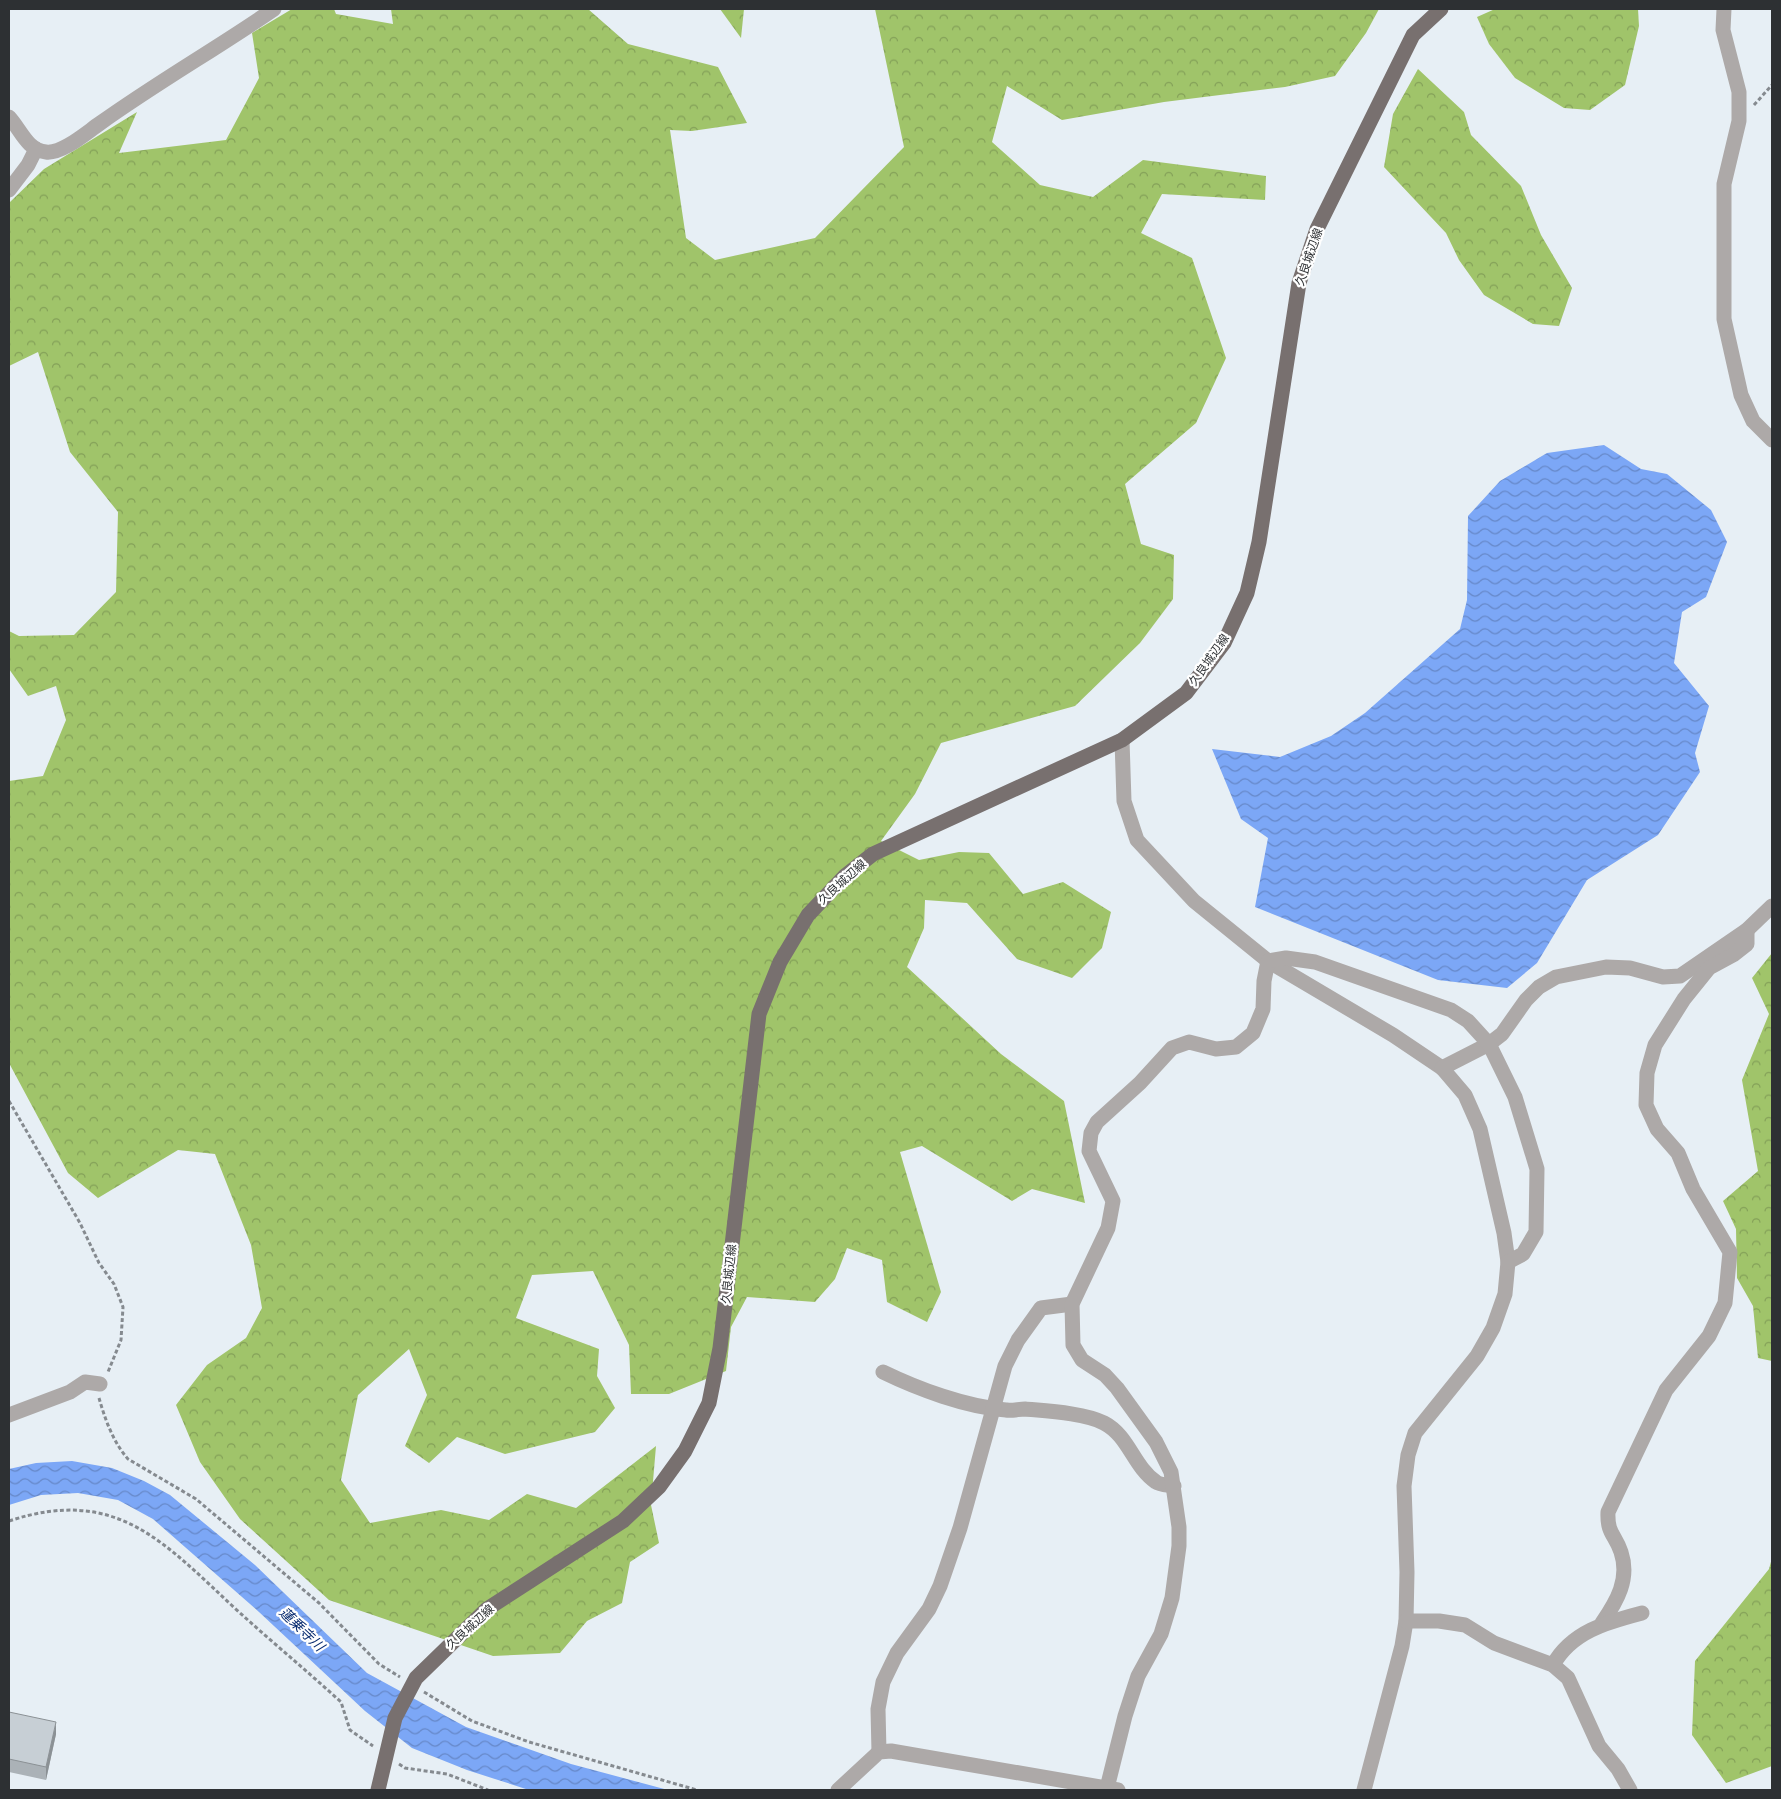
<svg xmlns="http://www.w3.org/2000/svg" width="1781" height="1799" viewBox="0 0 1781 1799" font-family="Raleway,'Noto Sans JP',sans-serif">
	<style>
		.forest { fill: url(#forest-crowns) }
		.water { fill: url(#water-waves) }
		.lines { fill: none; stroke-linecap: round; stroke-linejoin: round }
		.path { stroke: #858a8f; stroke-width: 3; stroke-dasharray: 4 2.5; stroke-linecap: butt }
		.minor { stroke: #ada9a8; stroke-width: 15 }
		.major { stroke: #78706f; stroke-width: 15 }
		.wall { fill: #abb2b7 }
		.shaded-wall { fill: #8b9195 }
		.building { fill: #c7cfd5; stroke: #8b9195 }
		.labels { text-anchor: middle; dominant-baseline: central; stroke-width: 4.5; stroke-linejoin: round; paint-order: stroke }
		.street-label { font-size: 12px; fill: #2d3033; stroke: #fff }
		.water-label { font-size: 14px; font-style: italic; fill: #092c70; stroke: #fff }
	</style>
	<defs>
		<pattern id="forest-crowns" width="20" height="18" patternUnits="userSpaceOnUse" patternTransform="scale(1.25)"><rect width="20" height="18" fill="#a0c46a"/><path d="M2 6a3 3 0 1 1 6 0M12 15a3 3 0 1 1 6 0" fill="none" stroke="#83a058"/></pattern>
		<pattern id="water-waves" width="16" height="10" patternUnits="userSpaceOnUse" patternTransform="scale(1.25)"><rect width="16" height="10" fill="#7ca7f6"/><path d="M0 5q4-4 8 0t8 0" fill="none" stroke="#6688c8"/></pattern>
	</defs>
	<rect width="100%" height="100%" fill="#e7eff5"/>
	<g class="forest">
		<path d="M292 9H334L336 14 393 24 391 9H588L628 44 718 67 747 123 692 131 670 130 686 238 715 260 815 238 904 147 875 9H1379L1366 33 1335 76 1285 87 1164 102 1062 120 1007 86 992 142 1040 185 1093 197 1143 160 1266 176 1265 200 1162 194 1141 233 1192 258 1226 358 1196 423 1125 484 1141 544 1174 555 1173 599 1140 643 1075 706 941 743 915 794 881 841 919 860 959 852 989 853 1023 894 1063 882 1111 912 1102 948 1072 978 1017 959 967 903 925 900 924 928 907 967 1001 1054 1064 1101 1085 1203 1032 1189 1012 1201 922 1146 900 1152 941 1292 927 1322 887 1302 882 1260 847 1248 835 1279 815 1302 747 1297 731 1327 726 1371 669 1394H631L629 1345 593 1271 532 1275 516 1318 599 1349 597 1376 615 1408 595 1432 505 1454 457 1437 429 1463 405 1446 427 1395 409 1349 358 1395 341 1480 370 1523 441 1510 489 1520 527 1494 576 1508 656 1446 651 1505 659 1543 630 1562 622 1603 587 1621 560 1653 493 1656 329 1600 240 1519 200 1462 176 1405 207 1365 246 1338 262 1308 251 1245 215 1154 178 1150 98 1198 68 1173 9 1063V781L43 776 66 720 56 686 28 696 9 669V631L19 636 74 635 116 592 118 512 70 452 38 352 9 366V203L44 169 137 112 119 153 226 140 259 78 252 33Z"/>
		<path d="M720 9H744L741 38Z"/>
		<path d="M1495 9H1638L1639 26 1625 85 1590 110 1564 108 1515 78 1489 44 1477 17Z"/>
		<path d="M1418 69 1464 112 1471 135 1521 186 1541 235 1572 288 1559 326 1533 324 1484 295 1459 260 1446 233 1384 167 1393 114Z"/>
		<path d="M1772 953V1361L1758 1358 1753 1306 1737 1278 1736 1229 1723 1201 1758 1171 1742 1080 1769 1014 1752 978Z"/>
		<path d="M1772 1558V1766L1726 1783 1692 1735 1695 1661 1769 1569Z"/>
	</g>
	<g class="water">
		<path d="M1604 445 1641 469 1667 474 1711 510 1727 542 1706 597 1682 612 1674 663 1709 706 1695 753 1700 772 1658 835 1587 880 1537 963 1507 988 1438 980 1255 907 1268 838 1241 819 1212 749 1280 757 1331 736 1365 713 1460 629 1467 600 1468 516 1500 481 1547 453Z"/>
		<path d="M72 1461 112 1468 144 1481 170 1495 255 1565 367 1673 466 1727 571 1764 668 1790H529L467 1770 412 1748 365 1711 259 1612 153 1519 118 1500 78 1493 41 1495 9 1505V1469L36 1463Z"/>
	</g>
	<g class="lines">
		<g class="path">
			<path d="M1754 105 1772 85"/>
			<path d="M9 1101 80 1223 99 1263 114 1284 123 1307 121 1340 108 1372"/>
			<path d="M99 1398C105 1419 113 1442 128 1459L196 1499 319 1603 379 1664 400 1677"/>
			<path d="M9 1521C118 1485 165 1544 239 1612 272 1642 307 1671 341 1702L350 1730 373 1746"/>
			<path d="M424 1692 472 1721 529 1742 697 1790"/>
			<path d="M399 1764 405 1768 447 1774 488 1790"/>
		</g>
		<g class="minor">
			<path d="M1724 9 1723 30 1739 92V121L1724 184V319L1741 395 1753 421 1772 440"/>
			<path d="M9 117C21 130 27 150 46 152 62 154 86 133 99 124 156 83 216 49 274 9"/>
			<path d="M9 190 28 165 36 149"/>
			<path d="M1122 740 1124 801 1137 840 1194 901 1268 961 1393 1035 1442 1068 1465 1095 1480 1129 1504 1233 1508 1262 1505 1294 1493 1328 1477 1356 1415 1433 1408 1455 1404 1486 1407 1572 1406 1621 1402 1646 1364 1790"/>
			<path d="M1442 1068 1489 1044 1502 1034 1526 1000 1539 987 1556 977 1606 967 1630 968 1663 977 1680 976 1747 930 1772 906"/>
			<path d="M883 1372C918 1389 966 1407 1006 1410 1012 1411 1019 1409 1025 1409 1046 1411 1085 1413 1104 1423 1129 1436 1133 1466 1156 1482 1160 1485 1169 1485 1174 1486"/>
			<path d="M9 1415 70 1392 85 1382 100 1384"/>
			<path d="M1406 1621H1439L1465 1625 1494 1643 1553 1665 1568 1678 1599 1746 1618 1769 1630 1790"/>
			<path d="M1602 1623C1617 1601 1630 1579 1621 1552 1615 1534 1607 1534 1608 1512L1666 1390 1709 1336 1725 1303 1730 1252 1693 1189 1678 1153 1657 1129 1646 1105 1647 1073 1655 1045 1684 999 1709 968 1733 955 1747 944V930"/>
			<path d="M1553 1665C1572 1631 1608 1622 1642 1613"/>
			<path d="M879 1752 878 1709 883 1682 897 1653 929 1609 940 1586 960 1528 1005 1366 1018 1340 1041 1308 1072 1304"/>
			<path d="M1107 1788 1125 1716 1138 1676 1161 1634 1172 1598 1179 1546V1527L1171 1472 1156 1442 1117 1388 1105 1375 1082 1360 1073 1345 1072 1304 1108 1228 1113 1201 1089 1151 1091 1133 1097 1122 1140 1083 1172 1048 1189 1042 1216 1049 1236 1047 1253 1033 1263 1009 1264 981 1268 961 1286 958 1315 962 1451 1010 1468 1021 1489 1044 1515 1097 1537 1169 1536 1232 1523 1254 1508 1262"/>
			<path d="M838 1790 879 1752 891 1751 1118 1790"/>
		</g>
		<path class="major" d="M378 1790 395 1718 416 1678 487 1609 623 1521 659 1487 685 1451 709 1403 720 1348 759 1014 780 962 808 915 845 876 873 854 1122 740 1186 693 1224 643 1247 593 1259 542 1299 283 1317 229 1413 35 1441 9"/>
	</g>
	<path class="wall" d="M9 1712 56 1734 46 1780 9 1772Z"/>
	<path class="shaded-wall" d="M56 1722V1734L46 1780V1767Z"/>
	<path class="building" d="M9 1712 56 1722 46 1767 9 1759Z"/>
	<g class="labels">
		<g class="street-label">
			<text transform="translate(1309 257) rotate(-71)">久良城辺線</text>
			<text transform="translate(1209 660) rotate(-55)">久良城辺線</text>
			<text transform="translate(842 882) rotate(-42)">久良城辺線</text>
			<text transform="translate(729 1274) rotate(-84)">久良城辺線</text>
			<text transform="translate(470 1627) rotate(-42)">久良城辺線</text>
		</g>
		<g class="water-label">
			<text transform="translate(302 1629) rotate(44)">蓮乗寺川</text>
		</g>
	</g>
	<rect width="1781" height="1799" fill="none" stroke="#2d3033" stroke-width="20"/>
</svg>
